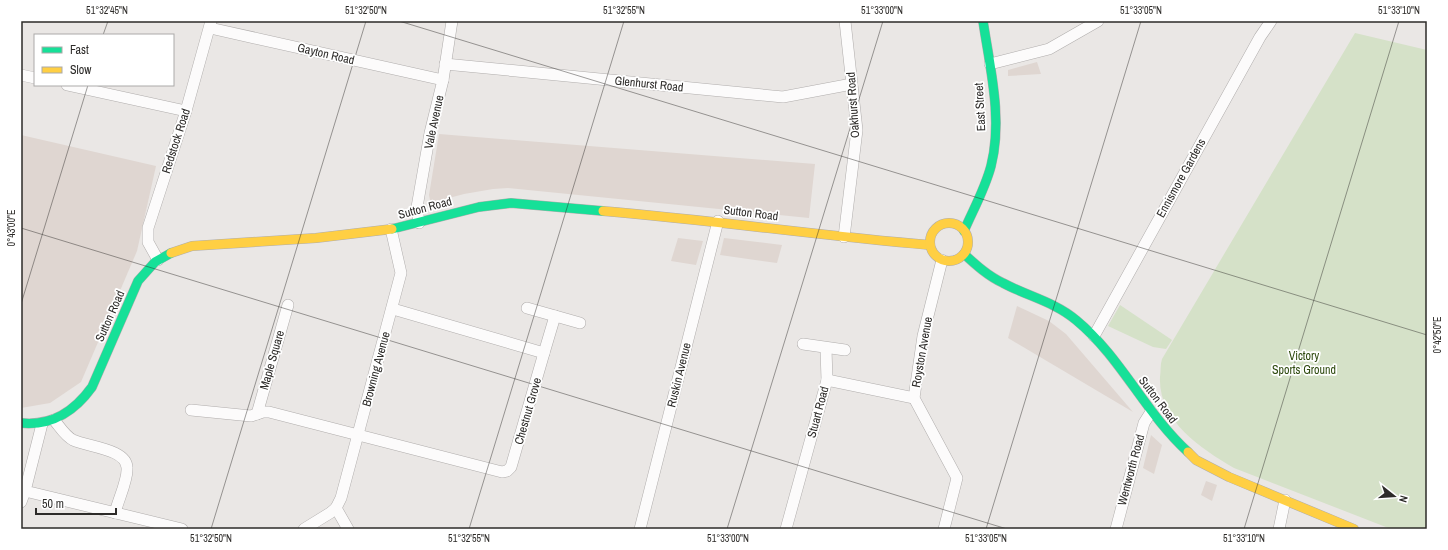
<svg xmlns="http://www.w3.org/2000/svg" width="1448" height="550" viewBox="0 0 1448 550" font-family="'Archivo Narrow',sans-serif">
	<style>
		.built { fill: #dfd6d1 }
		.green { fill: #d5e1c8 }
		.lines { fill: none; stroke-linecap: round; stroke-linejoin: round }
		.street-casing { stroke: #b0adac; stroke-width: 12 }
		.fast-casing { stroke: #b0adac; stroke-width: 10 }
		.slow-casing { stroke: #b0adac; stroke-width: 10 }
		.street { stroke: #fcfbfb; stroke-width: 11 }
		.fast { stroke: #16e098; stroke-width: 9 }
		.slow { stroke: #ffcf43; stroke-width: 9 }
		.ticks { fill: none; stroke: #2d2b29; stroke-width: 1; stroke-opacity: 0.45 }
		.labels { text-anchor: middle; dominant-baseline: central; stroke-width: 3.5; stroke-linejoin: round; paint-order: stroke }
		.street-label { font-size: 12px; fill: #2d2b29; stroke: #fff }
		.park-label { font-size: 12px; fill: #2d490d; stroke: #fff }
		.neatline { fill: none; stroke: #2d2b29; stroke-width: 1.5 }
		.ticks-label { font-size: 10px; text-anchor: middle; fill: #2d2b29 }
	</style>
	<rect width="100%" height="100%" fill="#eae7e5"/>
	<g class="built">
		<path d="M1037 62 1041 74 1008 76V70Z"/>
		<path d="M439 134 815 164 809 218 508 188 493 189 464 194 434 202 430 200 429 195Z"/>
		<path d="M21 135 156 166 137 251 81 382 50 403 21 408Z"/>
		<path d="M678 238 703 241 696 265 671 261Z"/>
		<path d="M724 238 782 245 777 263 720 255Z"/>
		<path d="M1017 306 1049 321 1066 334 1133 412 1008 338Z"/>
		<path d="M1151 435 1162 445 1154 474 1143 468Z"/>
		<path d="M1206 481 1217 485 1212 501 1201 495Z"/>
	</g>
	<g class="green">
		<path d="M1355 33 1427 50V529H1391L1234 468C1200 448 1158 420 1160 377 1161 371 1160 365 1162 359Z"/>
		<path d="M1120 305 1172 340 1166 349 1153 347 1108 326Z"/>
	</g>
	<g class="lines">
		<defs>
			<g id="street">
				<path d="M210 28 443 80"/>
				<path d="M445 64 783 97 852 84"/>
				<path d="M990 64 1049 49 1098 21"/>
				<path d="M21 75 35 78"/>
				<path d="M67 85 186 111"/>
				<path d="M419 223 417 207 430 133 443 80 452 21"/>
				<path d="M844 237 857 130 845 21"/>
				<path d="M158 260 148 242V228L186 111 211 21"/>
				<path d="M942 260 923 336 914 398 957 478 944 529"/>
				<path d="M288 305 257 414 263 412H269L502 472 507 471 511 467 544 353 393 309"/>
				<path d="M527 308 580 323"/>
				<path d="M1094 336 1260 37 1271 21"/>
				<path d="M803 344 845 350"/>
				<path d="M826 349 827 380"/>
				<path d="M544 353 555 316"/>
				<path d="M191 410 251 416 257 414"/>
				<path d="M54 420C60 427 65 436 73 440 88 447 127 449 127 468 128 480 118 500 115 513"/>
				<path d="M42 424 25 491 182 529"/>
				<path d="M21 502 25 491"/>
				<path d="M304 529 330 513 336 508"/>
				<path d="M348 529 336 508 341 498 401 273 391 229"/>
				<path d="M640 529 718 221"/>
				<path d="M786 529 827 380 914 398"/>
				<path d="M1116 529 1144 423 1151 412"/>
				<path d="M1279 529 1285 500"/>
			</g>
			<g id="fast">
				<path d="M392 229 479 207 511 203 603 211"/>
				<path d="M964 231C973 210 985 189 991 166 1003 119 990 68 983 21"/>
				<path d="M964 254C976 265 988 276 1003 283 1027 296 1055 302 1076 320 1121 357 1145 413 1188 452"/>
				<path d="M21 423C52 426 74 412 92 387L138 281 155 262 171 253"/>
			</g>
			<g id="slow">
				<path d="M603 211C713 220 821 236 930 245"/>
				<circle cx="949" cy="242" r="19"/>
				<path d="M171 253 192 246 316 238 392 229"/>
				<path d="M1188 452 1196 460 1229 477 1354 529"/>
			</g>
		</defs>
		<use href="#street" class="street-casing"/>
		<use href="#fast" class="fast-casing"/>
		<use href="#slow" class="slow-casing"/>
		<use href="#street" class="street"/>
		<use href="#fast" class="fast"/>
		<use href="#slow" class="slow"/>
	</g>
	<path class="ticks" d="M399 21 1427 335M103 35 108 21M21 228 1007 529M21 304 88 85M211 529 366 21M469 529 624 21M727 529 883 21M986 529 1141 21M1244 529 1399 21"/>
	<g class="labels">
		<g class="street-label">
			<text transform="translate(326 54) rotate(13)">Gayton Road</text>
			<text transform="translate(649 84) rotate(6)">Glenhurst Road</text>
			<text transform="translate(853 105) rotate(-94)">Oakhurst Road</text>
			<text transform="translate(980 107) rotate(-93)">East Street</text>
			<text transform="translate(434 122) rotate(-78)">Vale Avenue</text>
			<text transform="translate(176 141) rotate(-72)">Redstock Road</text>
			<text transform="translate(1181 178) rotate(-61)">Ennismore Gardens</text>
			<text transform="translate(425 208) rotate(-15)">Sutton Road</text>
			<text transform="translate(751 213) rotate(7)">Sutton Road</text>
			<text transform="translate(110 316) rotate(-66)">Sutton Road</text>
			<text transform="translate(922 352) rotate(-80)">Royston Avenue</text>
			<text transform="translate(272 360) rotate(-74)">Maple Square</text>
			<text transform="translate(376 369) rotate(-75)">Browning Avenue</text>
			<text transform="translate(679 375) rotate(-76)">Ruskin Avenue</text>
			<text transform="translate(1158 400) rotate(53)">Sutton Road</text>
			<text transform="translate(528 411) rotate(-74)">Chestnut Grove</text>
			<text transform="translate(818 412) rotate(-75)">Stuart Road</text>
			<text transform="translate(1131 470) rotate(-75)">Wentworth Road</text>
		</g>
		<g class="park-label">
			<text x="1304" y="356">Victory<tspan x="1304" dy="14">Sports Ground</tspan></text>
		</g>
	</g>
	<rect width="1448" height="550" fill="none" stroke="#ffffff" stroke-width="44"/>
	<rect x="34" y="34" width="140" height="52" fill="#ffffff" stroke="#abaaa9"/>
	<rect x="42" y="47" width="20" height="6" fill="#16e098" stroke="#abaaa9"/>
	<text x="70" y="54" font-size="12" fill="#2d2b29">Fast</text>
	<rect x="42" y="67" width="20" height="6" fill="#ffcf43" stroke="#abaaa9"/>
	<text x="70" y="74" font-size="12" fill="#2d2b29">Slow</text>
	<g transform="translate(1394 496) rotate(107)" stroke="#ffffff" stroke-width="3" paint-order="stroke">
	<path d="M0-3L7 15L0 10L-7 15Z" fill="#2d2b29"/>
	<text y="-6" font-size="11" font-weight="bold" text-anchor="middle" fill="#2d2b29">N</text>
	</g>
	<path d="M36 508v6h80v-6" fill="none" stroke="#2d2b29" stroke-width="2"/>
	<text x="42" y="508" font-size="12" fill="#2d2b29" stroke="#ffffff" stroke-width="3" paint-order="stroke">50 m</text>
	<rect x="22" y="22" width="1404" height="506" class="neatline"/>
	<g class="ticks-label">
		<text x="107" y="14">51°32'45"N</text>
		<text x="366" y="14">51°32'50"N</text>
		<text x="624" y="14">51°32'55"N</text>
		<text x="882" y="14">51°33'00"N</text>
		<text x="1141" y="14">51°33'05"N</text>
		<text x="1399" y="14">51°33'10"N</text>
		<text transform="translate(11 228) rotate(-90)" y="4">0°43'00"E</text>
		<text transform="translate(1437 335) rotate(-90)" y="4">0°42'50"E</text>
		<text x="211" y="542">51°32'50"N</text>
		<text x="469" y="542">51°32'55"N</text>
		<text x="728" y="542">51°33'00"N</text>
		<text x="986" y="542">51°33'05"N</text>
		<text x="1244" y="542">51°33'10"N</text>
	</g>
</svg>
